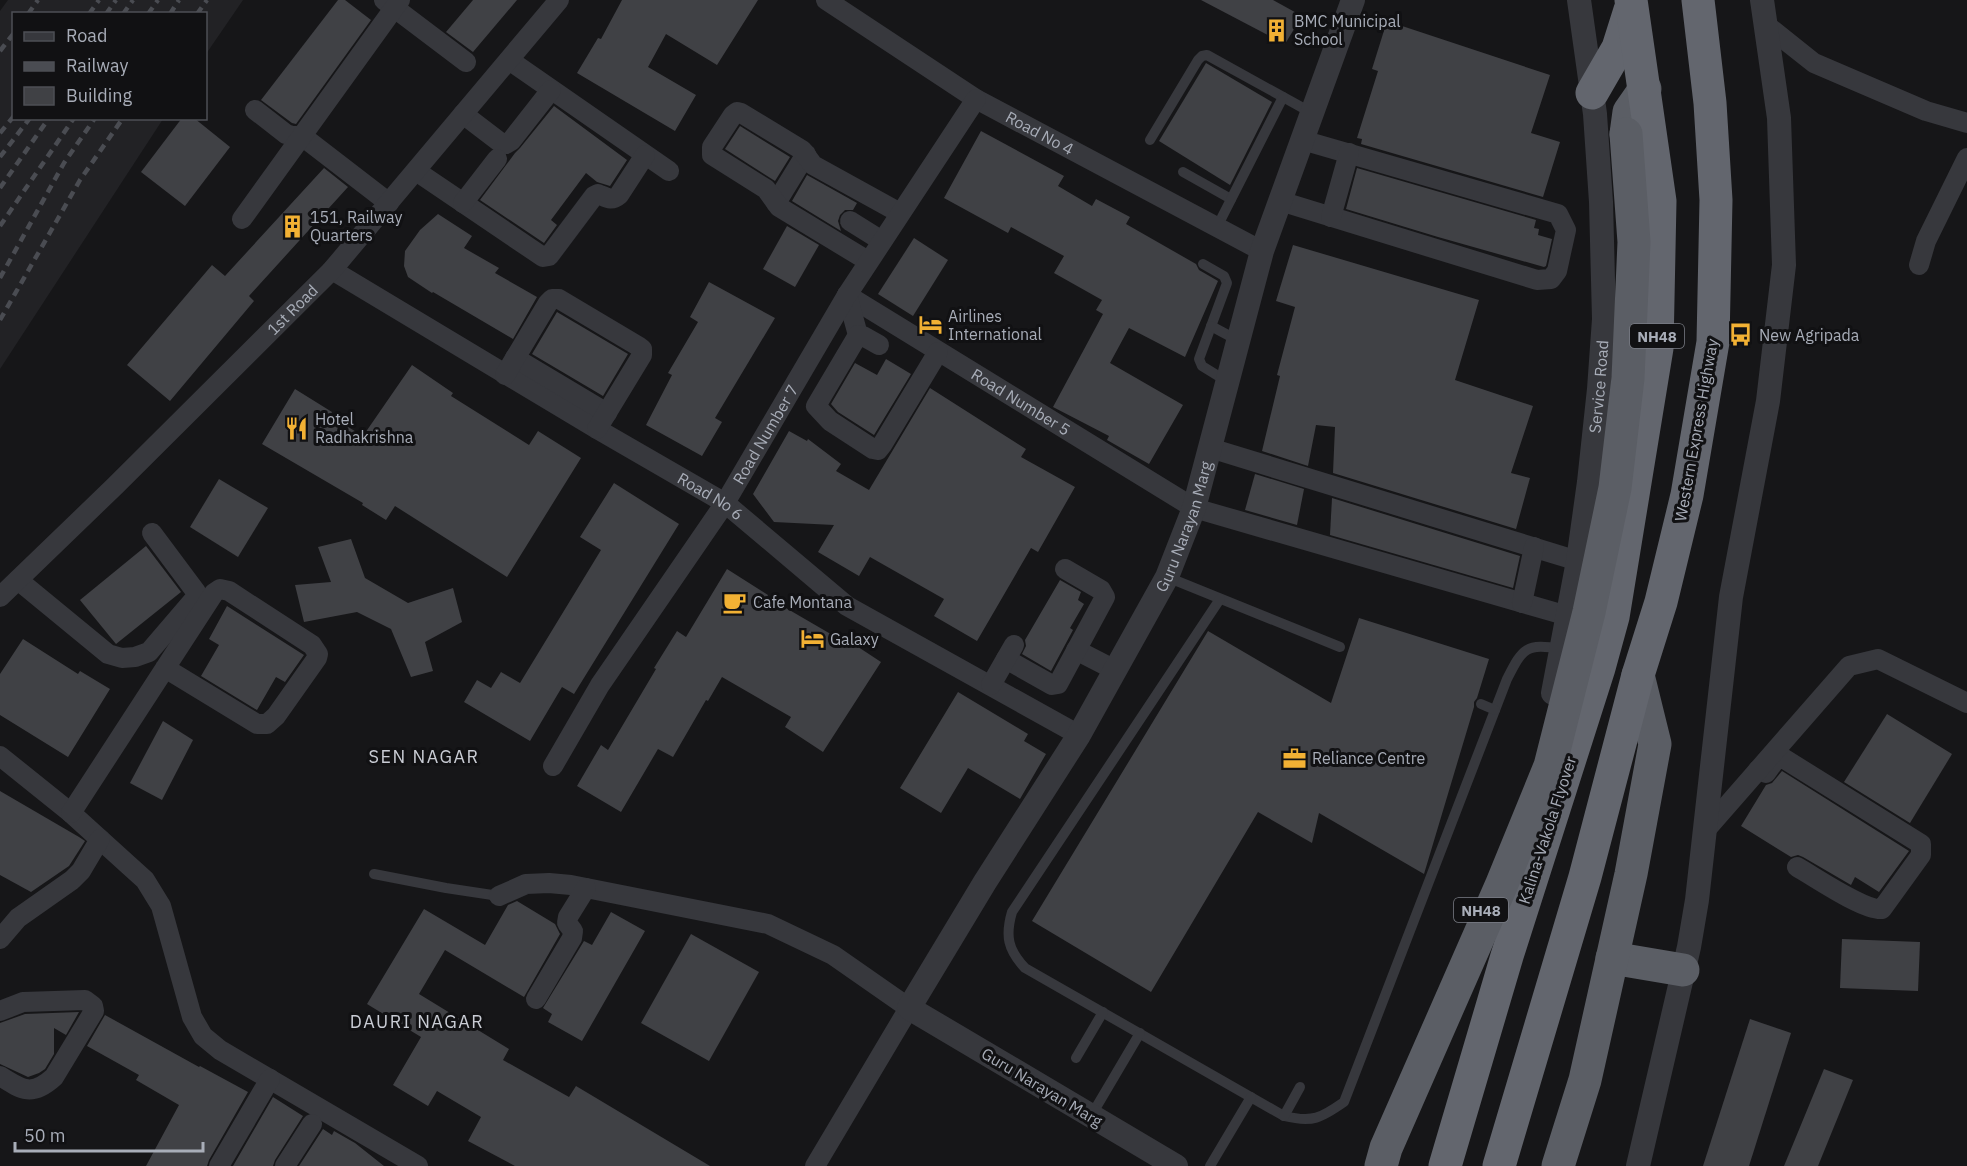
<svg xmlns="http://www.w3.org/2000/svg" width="1967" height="1166" viewBox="0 0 1967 1166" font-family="'IBM Plex Sans',sans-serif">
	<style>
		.built { fill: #222225 }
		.building { fill: #404145 }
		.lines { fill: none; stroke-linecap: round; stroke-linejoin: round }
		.service { stroke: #37383d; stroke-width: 10 }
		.minor { stroke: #37383d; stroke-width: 20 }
		.tertiary { stroke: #37383d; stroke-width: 24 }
		.trunk { stroke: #5b5e65; stroke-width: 33 }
		.motorway { stroke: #63666e; stroke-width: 33 }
		.rail { stroke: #4a4c52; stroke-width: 4.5; stroke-dasharray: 8 6; stroke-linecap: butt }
		.trunk-bridge { stroke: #5b5e65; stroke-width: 33 }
		.labels { text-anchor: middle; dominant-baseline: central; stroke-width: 6; stroke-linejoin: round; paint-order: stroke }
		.shield { fill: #111113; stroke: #7b7e86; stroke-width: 1.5 }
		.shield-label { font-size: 15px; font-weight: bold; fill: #a8adb8 }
		.poi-label { font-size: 16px; fill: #a8adb8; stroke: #111113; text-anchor: start }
		.street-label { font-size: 16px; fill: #a8adb8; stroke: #111113 }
		.neighbourhood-label { font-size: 18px; letter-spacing: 1.5px; fill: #c9ccd4; stroke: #111113 }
	</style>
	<rect width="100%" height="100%" fill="#161618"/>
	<path class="built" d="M8 0H243L206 54V14H14V118L163 119 0 369V11Z"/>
	<g class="building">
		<path d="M338 0H345L371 20 296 124 292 123 261 100Z"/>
		<path d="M473 0H517L473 52 446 32Z"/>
		<path d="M622 0H758L717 65 666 34 648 67 696 95 675 131 577 73 598 38 601 39Z"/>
		<path d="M1201 0H1273L1302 16 1285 44Z"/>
		<path d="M1387 21 1550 75 1531 133 1560 142 1543 197 1361 144 1362 139 1357 138 1378 71 1372 69Z"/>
		<path d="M1206 63 1272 102 1230 185 1159 141Z"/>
		<path d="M554 106 627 160 610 186 597 182 586 173 551 220 557 225 544 243 480 200 515 153 520 148Z"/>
		<path d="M182 118H194L230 147 185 206 141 172Z"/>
		<path d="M740 126 790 157 775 181 725 149Z"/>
		<path d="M981 131 1064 176 1058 186 1092 206 1096 199 1130 217 1126 224 1196 264 1199 270 1218 281 1185 357 1129 328 1110 363 1183 405 1149 464 1107 440 1109 436 1053 407 1103 314 1096 310 1102 300 1054 273 1064 256 1011 227 1008 233 944 198Z"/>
		<path d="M324 168 348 187 249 296 254 301 170 401 127 365 212 265 225 276Z"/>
		<path d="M1357 168 1536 220 1534 228 1539 229 1538 235 1552 239 1546 266 1544 267 1438 237 1346 209Z"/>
		<path d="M807 175 857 203 853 210H845L840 215 838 221 841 231 792 201Z"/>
		<path d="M438 214 472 236 464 248 499 268 495 273 537 297 513 339 433 292 432 293 408 277 404 266 405 251 420 230Z"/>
		<path d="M787 226 819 245 795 287 763 269Z"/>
		<path d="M914 238 948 260 913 316 878 294Z"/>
		<path d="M1293 245 1479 300 1455 380 1533 406 1511 473 1530 478 1516 529 1333 473 1335 427 1316 425 1308 466 1262 451 1280 376 1277 375 1295 307 1276 301Z"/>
		<path d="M709 282 775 318 715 418 722 422 702 456 646 425 672 375 668 373 698 322 690 317Z"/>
		<path d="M557 312 628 354 603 396 532 354Z"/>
		<path d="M886 359 911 374 874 435 838 412 831 404 855 363 877 375Z"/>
		<path d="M412 365 453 393 451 396 529 445 538 431 581 458 507 577 395 506 386 520 362 505 363 503 262 444 295 389 332 412 330 416 363 436Z"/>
		<path d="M930 388 1026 449 1021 457 1075 487 1038 552 1031 548 977 641 934 616 944 599 870 557 859 576 818 552 834 525 774 522 753 494 789 431 807 441 808 439 841 464 836 471 869 490Z"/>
		<path d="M1255 474 1304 489 1297 525 1245 510Z"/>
		<path d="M219 479 268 508 238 557 190 527Z"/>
		<path d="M614 483 679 524 574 694 562 687 530 741 464 702 477 680 491 688 501 672 520 683 601 550 580 537Z"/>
		<path d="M1332 498 1520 556 1513 588 1330 535Z"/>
		<path d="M351 539 365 578 408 603 453 588 462 622 425 642 433 671 411 677 391 629 357 612 304 622 295 585 331 582 318 547Z"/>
		<path d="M146 546 181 592 116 644 80 600Z"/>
		<path d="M727 569 768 595 767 597 841 640 843 637 881 662 823 752 785 727 791 717 722 677 708 701 706 700 673 757 658 749 621 812 577 786 601 745 608 750 656 669 654 668 677 631 686 637Z"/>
		<path d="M1060 580 1081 592 1078 600 1084 604 1070 628 1073 630 1051 671 1022 654 1026 646 1025 640Z"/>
		<path d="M227 606 304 655 285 682 276 677 257 710 201 676 219 645 209 639Z"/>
		<path d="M1359 618 1489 659 1477 698 1474 702V707L1424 874 1319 813 1312 843 1258 812 1151 992 1032 921 1208 631 1331 703Z"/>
		<path d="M23 639 78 674 80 671 110 689 68 757 0 715V674Z"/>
		<path d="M958 692 1028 734 1024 741 1046 754 1020 799 968 768 941 813 900 788Z"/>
		<path d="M1887 714 1952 754 1910 823 1844 782Z"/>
		<path d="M163 721 193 740 162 800 130 783Z"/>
		<path d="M1782 771 1909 851 1879 892 1855 877 1851 885 1803 857 1798 855 1791 857 1741 826 1766 785 1772 783Z"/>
		<path d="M0 791 79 837 85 841 69 866 31 892 0 875Z"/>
		<path d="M517 901 555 924 560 934 524 997 445 950 419 994 509 1049 503 1060 569 1097 576 1086 710 1166H515L468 1141 481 1117 437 1091 428 1106 393 1085 421 1037 367 1004 424 909 485 945 508 905Z"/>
		<path d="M611 912 645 931 582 1041 548 1022 552 1014 543 1008 584 941 592 945Z"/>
		<path d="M691 934 759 972 709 1061 641 1023Z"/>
		<path d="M1842 939 1920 942 1918 991 1840 988Z"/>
		<path d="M79 1012 66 1035 54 1028V1054L45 1069 39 1073 28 1077 0 1064V1023L25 1014Z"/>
		<path d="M105 1015 199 1067 200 1066 248 1092 209 1160 207 1166H146L179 1105 136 1080 139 1075 87 1046Z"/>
		<path d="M1750 1019 1791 1033 1749 1166H1703Z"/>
		<path d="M1824 1069 1853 1080 1818 1166H1784Z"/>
		<path d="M273 1097 303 1116 275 1160 273 1166H233Z"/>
		<path d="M323 1129 332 1135 334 1131 355 1143 384 1166H299Z"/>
	</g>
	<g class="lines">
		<g class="service">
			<path d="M1150 140 1198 60 1202 56 1207 55 1312 113"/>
			<path d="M1183 172 1231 199"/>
			<path d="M1217 227 1283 97"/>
			<path d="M1203 264 1224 276 1227 283 1199 359 1202 366 1228 382"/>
			<path d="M1211 326 1239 341"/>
			<path d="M1167 577 1340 647"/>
			<path d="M1220 599 1012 912C1005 936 1008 950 1025 968L1284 1116C1313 1123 1321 1118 1344 1102L1507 679C1523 648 1525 643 1562 649"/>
			<path d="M1481 704 1495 710"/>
			<path d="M374 874 446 888 499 896"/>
			<path d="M1076 1058 1103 1012"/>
			<path d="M1091 1116 1140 1033"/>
			<path d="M1284 1116 1300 1087"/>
			<path d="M1210 1166 1251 1097"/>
		</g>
		<g class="minor">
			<path d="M384 0 466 62"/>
			<path id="s1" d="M826 0 976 99 1262 251"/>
			<path d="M1765 24 1814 63 1926 111 1967 123"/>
			<path d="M509 60 669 171"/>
			<path d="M255 110 286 134 292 136H302L389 203"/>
			<path d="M463 114 501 143 506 144 511 141 551 90"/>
			<path d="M416 171 543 257 549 256 594 196 598 194C606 197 611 202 619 195L645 155"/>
			<path d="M1280 201 1537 280 1551 279 1557 271 1566 230 1558 214 1302 140"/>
			<path d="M463 203 497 159"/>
			<path d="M776 203 806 154"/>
			<path d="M1331 217 1349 153"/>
			<path d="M242 219 400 0"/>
			<path d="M850 221 882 241"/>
			<path d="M868 261 779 207 766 189 712 155V147L733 115 737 112 741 113 802 150 813 165 900 213"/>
			<path d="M1919 265 1926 241 1967 158"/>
			<path id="s2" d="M332 270 597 429 725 503 847 606 1079 735"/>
			<path id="s3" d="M847 295 1194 508 1568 616"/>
			<path d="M847 295 858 335"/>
			<path d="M879 345 863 336 858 335 816 406 830 421 873 449 878 450 882 445 938 352"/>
			<path d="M515 358 607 413"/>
			<path d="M505 375 548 303 552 299H559L638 346 642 349V355L597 429"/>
			<path d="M1210 448 1578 561"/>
			<path d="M18 580 108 654 122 658 135 657 149 652 197 596 196 592 152 533"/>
			<path id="s4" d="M0 597 115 486 332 270 559 0"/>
			<path d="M1522 603 1534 547"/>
			<path d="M1076 650 1115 670"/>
			<path d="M1006 659 1052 685 1058 684 1105 597 1101 590 1065 569"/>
			<path d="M991 685 1014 645"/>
			<path d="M0 756 71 813 145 880 161 906 192 1017 203 1036 220 1050 418 1166"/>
			<path id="s5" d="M553 766 600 685 725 503 847 295 976 99"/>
			<path d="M1758 770 1766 773 1776 759 1783 758 1921 844V855L1882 909C1864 911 1815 877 1797 867"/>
			<path d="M71 813 214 593 220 589 229 591 312 645 318 654 317 658 276 716 267 724H257L165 668"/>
			<path d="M1704 832 1849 666 1878 659 1967 703"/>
			<path d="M499 896 526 884 549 883 571 885 768 924 833 955 909 1008 815 1166"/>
			<path d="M0 939 18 918 72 880 81 871 100 839"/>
			<path d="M536 999 572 938 573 931 567 923 568 917 586 888"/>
			<path d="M0 1011 23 1002 85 1000 93 1006 94 1011 54 1077C32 1097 22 1090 0 1076"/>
			<path d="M219 1166 270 1079"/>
			<path d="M285 1166 312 1124"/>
		</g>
		<g class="tertiary">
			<path id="s6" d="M1553 693 1578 561 1589 482 1599 389 1604 319 1601 202 1595 114 1579 0"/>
			<path id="s7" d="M1176 1166 909 1008 985 882 1079 735 1167 577 1194 508 1262 251 1353 0"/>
			<path d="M1638 1166 1689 947 1697 900 1731 597 1768 401 1784 265 1779 118 1762 0"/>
		</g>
		<g class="trunk">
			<path d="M1626 134 1629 112 1645 89"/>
			<path d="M1612 958 1683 970"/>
			<path d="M1558 1166 1585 1080 1631 874 1655 744 1638 675"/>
		</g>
		<g class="motorway">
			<path d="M1592 93 1618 48 1630 10"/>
			<path d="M1445 1166 1507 956 1599 668 1613 617 1657 348 1660 201 1631 0"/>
			<path d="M1499 1166 1585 877 1638 675 1661 602 1687 495 1713 342 1716 200 1710 103 1698 0"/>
		</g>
		<g class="rail">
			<path d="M28 14 38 0"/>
			<path d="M89 14 99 0"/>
			<path d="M106 14 116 0"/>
			<path d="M123 14 133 0"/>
			<path d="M148 14 158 0"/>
			<path d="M170 14 179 0"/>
			<path d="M197 14 207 0"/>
			<path d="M0 51 14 33"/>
			<path d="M0 133 14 116"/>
			<path d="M0 157 30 118"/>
			<path d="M0 188 49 118"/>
			<path d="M0 226 74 118"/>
			<path d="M0 278 64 163 95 118"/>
			<path d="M0 320 80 180 123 118"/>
		</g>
		<path class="trunk-bridge" d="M1381 1166 1386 1148 1501 886 1550 766 1589 612 1615 488 1628 378 1634 242 1626 134"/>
	</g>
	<defs>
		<symbol id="building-bare" viewBox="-9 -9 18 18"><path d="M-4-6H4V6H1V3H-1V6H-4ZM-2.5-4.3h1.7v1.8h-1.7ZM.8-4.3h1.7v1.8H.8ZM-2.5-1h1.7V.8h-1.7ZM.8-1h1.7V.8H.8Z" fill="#f2b134" stroke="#111113" stroke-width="2.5" paint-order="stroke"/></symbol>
		<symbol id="hotel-bare" viewBox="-9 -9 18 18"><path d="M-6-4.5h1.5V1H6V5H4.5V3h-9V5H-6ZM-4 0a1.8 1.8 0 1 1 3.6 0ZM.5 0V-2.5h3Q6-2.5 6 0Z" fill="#f2b134" stroke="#111113" stroke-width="2.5" paint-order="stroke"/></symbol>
		<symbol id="bus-bare" viewBox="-9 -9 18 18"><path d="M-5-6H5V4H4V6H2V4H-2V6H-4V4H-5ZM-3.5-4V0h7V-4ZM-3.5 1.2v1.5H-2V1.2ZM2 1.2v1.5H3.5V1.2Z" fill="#f2b134" stroke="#111113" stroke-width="2.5" paint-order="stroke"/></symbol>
		<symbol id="restaurant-bare" viewBox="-9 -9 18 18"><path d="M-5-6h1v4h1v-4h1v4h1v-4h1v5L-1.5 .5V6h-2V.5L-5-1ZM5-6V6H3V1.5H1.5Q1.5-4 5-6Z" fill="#f2b134" stroke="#111113" stroke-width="2.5" paint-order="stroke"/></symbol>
		<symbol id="cafe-bare" viewBox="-9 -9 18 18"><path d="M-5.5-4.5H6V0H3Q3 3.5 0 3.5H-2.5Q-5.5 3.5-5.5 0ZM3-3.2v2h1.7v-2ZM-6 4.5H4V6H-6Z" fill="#f2b134" stroke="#111113" stroke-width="2.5" paint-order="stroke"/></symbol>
		<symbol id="office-bare" viewBox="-9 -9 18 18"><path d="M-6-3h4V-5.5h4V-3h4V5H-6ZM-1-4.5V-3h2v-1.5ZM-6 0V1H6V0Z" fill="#f2b134" stroke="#111113" stroke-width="2.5" paint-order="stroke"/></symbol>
	</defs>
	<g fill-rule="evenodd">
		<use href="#building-bare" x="1260" y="14" width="33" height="33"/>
		<use href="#building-bare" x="276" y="210" width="33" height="33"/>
		<use href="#hotel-bare" x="914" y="308" width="33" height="33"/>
		<use href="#bus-bare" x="1724" y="318" width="33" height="33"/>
		<use href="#restaurant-bare" x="280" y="412" width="33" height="33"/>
		<use href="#cafe-bare" x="718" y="586" width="33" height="33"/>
		<use href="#hotel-bare" x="796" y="622" width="33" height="33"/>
		<use href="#office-bare" x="1278" y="742" width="33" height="33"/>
	</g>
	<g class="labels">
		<g class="shield">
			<rect x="1630" y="324" width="54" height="24" rx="4.5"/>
			<rect x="1454" y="898" width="54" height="24" rx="4.5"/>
		</g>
		<g class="shield-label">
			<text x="1657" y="336">NH48</text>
			<text x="1481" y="910">NH48</text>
		</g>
		<g class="poi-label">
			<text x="1294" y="21">BMC Municipal<tspan x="1294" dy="18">School</tspan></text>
			<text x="310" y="217">151, Railway<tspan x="310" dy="18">Quarters</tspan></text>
			<text x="948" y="316">Airlines<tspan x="948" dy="18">International</tspan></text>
			<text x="1759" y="335">New Agripada</text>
			<text x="315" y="419">Hotel<tspan x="315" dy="18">Radhakrishna</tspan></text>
			<text x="753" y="602">Cafe Montana</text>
			<text x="830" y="639">Galaxy</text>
			<text x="1312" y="758">Reliance Centre</text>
		</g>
		<g class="street-label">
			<text stroke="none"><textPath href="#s1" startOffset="252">Road No 4</textPath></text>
			<text stroke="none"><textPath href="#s4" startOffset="410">1st Road</textPath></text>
			<text stroke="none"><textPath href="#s6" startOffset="310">Service Road</textPath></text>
			<text stroke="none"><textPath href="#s3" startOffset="204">Road Number 5</textPath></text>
			<text transform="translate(1696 430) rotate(-80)">Western Express Highway</text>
			<text stroke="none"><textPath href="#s5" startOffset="394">Road Number 7</textPath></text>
			<text stroke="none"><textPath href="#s2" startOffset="441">Road No 6</textPath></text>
			<text stroke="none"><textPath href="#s7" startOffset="866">Guru Narayan Marg</textPath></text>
			<text transform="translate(1547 830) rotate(-72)">Kalina-Vakola Flyover</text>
			<text transform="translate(1042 1087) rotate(31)">Guru Narayan Marg</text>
		</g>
		<g class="neighbourhood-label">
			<text x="424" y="756">SEN NAGAR</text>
			<text x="417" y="1021">DAURI NAGAR</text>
		</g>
	</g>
	<rect x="12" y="12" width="195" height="108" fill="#111113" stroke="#4d4f55" stroke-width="1.5"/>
	<rect x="24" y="32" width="30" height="9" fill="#37383d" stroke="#4d4f55" stroke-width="1.5"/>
	<text x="66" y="42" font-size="18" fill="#a8adb8">Road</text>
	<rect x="24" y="62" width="30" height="9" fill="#4a4c52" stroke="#4d4f55" stroke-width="1.5"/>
	<text x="66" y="72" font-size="18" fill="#a8adb8">Railway</text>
	<rect x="24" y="87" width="30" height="18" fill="#404145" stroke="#4d4f55" stroke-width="1.5"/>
	<text x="66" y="102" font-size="18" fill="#a8adb8">Building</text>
	<path d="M15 1142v9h188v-9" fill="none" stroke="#a8adb8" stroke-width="3"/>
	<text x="24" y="1142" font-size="18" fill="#a8adb8" stroke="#111113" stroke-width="4.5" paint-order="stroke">50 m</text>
</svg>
